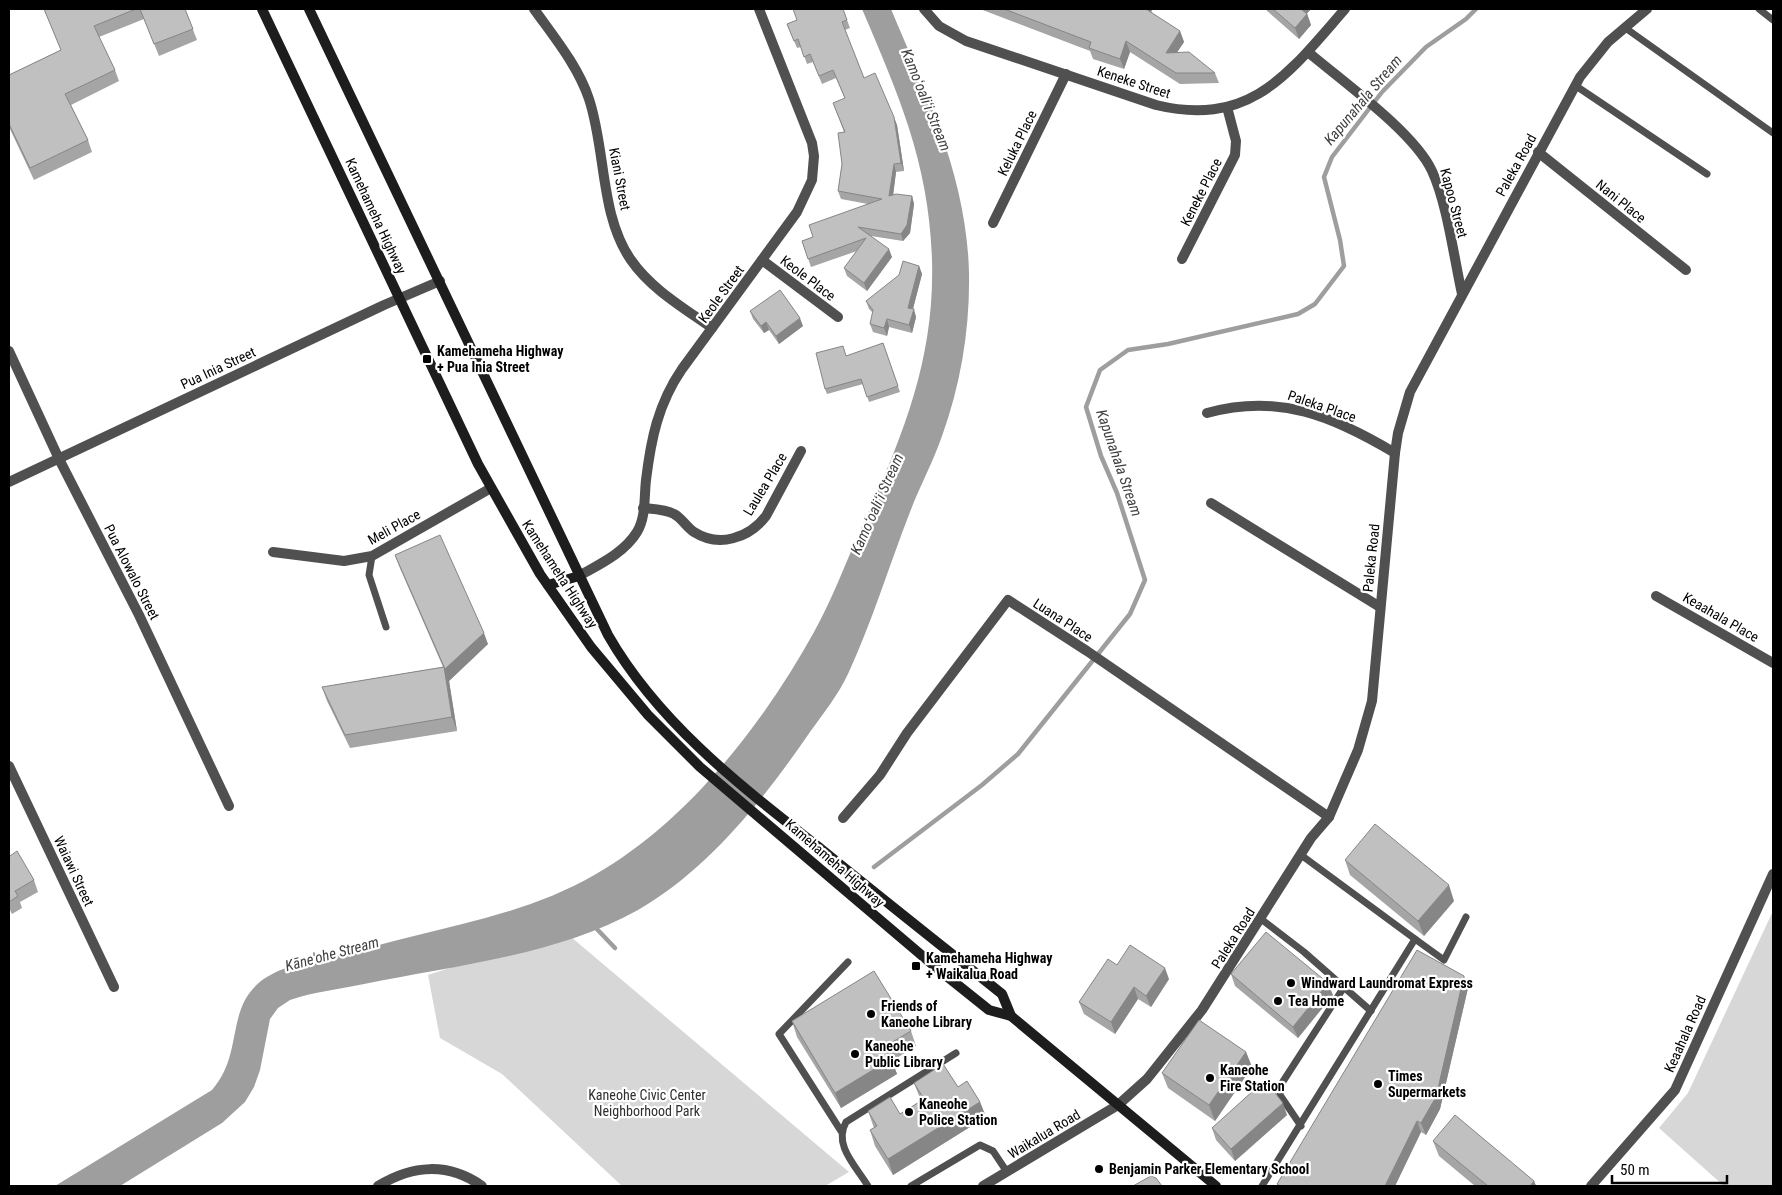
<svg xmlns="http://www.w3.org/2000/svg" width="1782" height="1195" viewBox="0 0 1782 1195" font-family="'Roboto Condensed',sans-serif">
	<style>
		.green { fill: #d7d7d7 }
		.water { fill: #9e9e9e }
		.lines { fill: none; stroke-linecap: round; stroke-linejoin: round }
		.stream { stroke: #9e9e9e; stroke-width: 4.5 }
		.service { stroke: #505050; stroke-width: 7 }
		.minor { stroke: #505050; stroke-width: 10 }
		.tertiary { stroke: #505050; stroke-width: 10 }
		.secondary { stroke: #1d1d1d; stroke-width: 10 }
		.wall { fill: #a5a5a5 }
		.shaded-wall { fill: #868686 }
		.building { fill: #c0c0c0; stroke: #868686 }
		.poi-dot { fill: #000; stroke: #fff; stroke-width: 2 }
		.labels { text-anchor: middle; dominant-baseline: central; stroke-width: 4.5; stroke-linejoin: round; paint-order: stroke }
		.street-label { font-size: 14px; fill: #000; stroke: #fff }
		.poi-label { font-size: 14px; font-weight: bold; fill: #000; stroke: #fff; text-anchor: start }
		.park-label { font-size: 14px; fill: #2e2e2e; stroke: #fff }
		.water-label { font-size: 15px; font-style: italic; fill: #3f3f3f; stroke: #fff }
	</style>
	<rect width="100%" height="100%" fill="#fff"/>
	<g class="green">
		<path d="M1773 911V1186H1724L1659 1128 1688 1093Z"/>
		<path d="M564 931 849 1172 825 1186H622L502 1074 440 1038 428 975Z"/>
	</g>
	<path class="water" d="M862 9H891C927 95 967 178 969 273 970 328 961 384 942 436 933 462 920 486 910 512 889 566 872 622 848 674 838 695 823 714 810 732 764 799 709 869 638 910 558 955 453 966 364 984 340 989 313 992 290 1000L278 1008 270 1019 260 1070 254 1087 245 1102 222 1123 120 1186H55L212 1090C250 1047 216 991 289 967 329 959 370 947 410 937 474 921 538 908 596 874 687 822 764 723 814 632 832 600 845 564 860 531 901 440 935 362 932 260 929 163 899 96 862 9Z"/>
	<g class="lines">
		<g class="stream">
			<path d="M874 867 982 785 1018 754 1130 614 1145 580 1117 493 1101 456 1086 407 1100 370 1128 350 1168 344 1298 314 1315 304 1344 266 1340 240 1324 177 1332 157 1382 92 1426 47 1466 19 1476 9"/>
			<path d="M594 926 615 948"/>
		</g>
		<g class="service">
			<path d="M1759 9 1773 20"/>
			<path d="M1624 27 1773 133"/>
			<path d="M1576 86 1707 174"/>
			<path d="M372 556 369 575 386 627"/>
			<path d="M1261 919 1304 952 1371 1011"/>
			<path d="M1415 939 1444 960 1466 917"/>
			<path d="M1301 1126 1280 1095 1282 1083 1344 987"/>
			<path d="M841 1131 779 1034 848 962"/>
			<path d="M868 1186C856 1166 833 1145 846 1122L956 1053"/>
			<path d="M911 1186 980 1145 993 1151 1007 1172"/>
			<path d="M1262 1186 1415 939 1301 855"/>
		</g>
		<g class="minor">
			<path d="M534 9C554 37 578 66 589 99 606 150 600 216 631 260 651 289 684 308 712 328"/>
			<path d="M924 9 939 26 966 41 1156 105C1251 128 1289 73 1345 9"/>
			<path d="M1308 52C1342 81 1414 132 1432 171 1447 203 1454 258 1462 294"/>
			<path d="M1538 152 1686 270"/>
			<path d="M993 223 1066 74"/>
			<path d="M1182 259 1235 155 1236 141 1227 107"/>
			<path d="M762 260 838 317"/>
			<path d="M9 351 59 459 139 615 229 806"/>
			<path d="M1207 413C1279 393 1333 416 1395 453"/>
			<path d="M1211 503 1380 607"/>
			<path d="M643 508C653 509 665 509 674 514 682 518 686 527 694 532 719 548 749 538 766 516L801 451"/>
			<path d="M273 552 344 561 372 556 491 488"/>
			<path d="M579 576C600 564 624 553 637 532 646 517 644 498 646 480 651 439 658 404 682 369L797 212 812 180 814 156 812 143 759 9"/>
			<path d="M1656 596 1773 663"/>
			<path d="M9 766 114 987"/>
			<path d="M843 818 880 775 907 733 1008 600 1087 651 1329 817"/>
			<path d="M378 1186C412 1165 448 1162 482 1186"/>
			<path d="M983 1186 1118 1105 1147 1079 1202 1010 1311 838 1329 817 1358 750 1372 701 1395 453 1398 433 1410 392 1580 77 1608 42 1647 9"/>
		</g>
		<g class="tertiary">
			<path d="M9 482 384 305 440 281"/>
			<path d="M1591 1186 1675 1090 1773 874"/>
		</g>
		<g class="secondary">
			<path d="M262 9 478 464 540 574 591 647 648 715 700 767 939 970 989 1010 1011 1016 1216 1186"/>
			<path d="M309 9 608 635C659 724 742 787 821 849 881 898 942 946 1002 994L1011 1016"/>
			<path d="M548 585 579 576"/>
		</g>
	</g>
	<g class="wall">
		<path d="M44 9H185L197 40 159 56 144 19 99 37 115 70 119 81 71 105 88 140 92 152 34 180 9 127V75L61 50Z"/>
		<path d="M843 9 850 28 845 30 864 78 897 125 904 171 896 172 893 195 912 196 914 204 910 233 903 241 871 236 892 257 867 291 847 276 844 268 857 251 811 267 802 241 813 237 868 204 841 199 838 191 842 164 844 132 833 103 845 99 836 78 822 84 813 62 807 64 801 47 797 48 787 24 797 20Z"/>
		<path d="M980 9H1152L1151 13 1180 31 1184 42 1177 52 1215 73 1219 83 1180 84 1130 52 1124 69 1093 59 1090 51Z"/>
		<path d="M1265 9H1311L1307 13 1311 25 1299 39Z"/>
		<path d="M919 266 922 274 913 309 916 317 912 333 889 327 887 336 873 332 870 324 873 313 869 309 866 301Z"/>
		<path d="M750 311 803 326 779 344 769 330 764 333 753 319Z"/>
		<path d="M883 343 900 392 869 402 863 384 827 394 825 389 847 356Z"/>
		<path d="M395 555 488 644 449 681 457 731 350 748 327 701 322 687 443 667 399 566Z"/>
		<path d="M9 854 34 880 38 892 20 902 22 908 12 914 9 908Z"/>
		<path d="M1345 860 1454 901 1424 936 1350 875Z"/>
		<path d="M1117 965 1169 979 1151 1007 1138 999 1115 1034 1084 1014 1079 1002Z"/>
		<path d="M1231 974 1333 995 1298 1038 1235 986Z"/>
		<path d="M1468 988 1440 1109 1426 1135 1421 1132 1395 1186H1278L1277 1184Z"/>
		<path d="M792 1021 911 1031 916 1046 892 1061 897 1074 841 1108 797 1037Z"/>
		<path d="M1246 1052 1252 1067 1215 1121 1168 1088 1162 1073Z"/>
		<path d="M914 1083 958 1087 980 1102 986 1117 893 1175 875 1146 870 1130 874 1128 868 1111 900 1114 921 1101Z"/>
		<path d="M1287 1115 1235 1161 1216 1140 1212 1128Z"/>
		<path d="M1433 1141 1534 1181 1536 1186H1475L1439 1156Z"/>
	</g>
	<g class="shaded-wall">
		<path d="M1146 9H1152L1149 20Z"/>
		<path d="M1300 9H1311L1303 18Z"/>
		<path d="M1307 14 1311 25 1299 39 1295 28Z"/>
		<path d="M1180 31 1184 42 1170 63 1166 53Z"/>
		<path d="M1126 41 1130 52 1124 69 1120 59Z"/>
		<path d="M894 117 897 125 904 171 901 163Z"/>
		<path d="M894 164 896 172 892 204 889 196Z"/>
		<path d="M912 196 914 204 910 233 903 241 901 234Z"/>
		<path d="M889 249 892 257 867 291 864 283Z"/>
		<path d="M919 266 922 274 911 316 908 308Z"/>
		<path d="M914 309 916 317 912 333 909 325Z"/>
		<path d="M800 318 803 326 779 344 776 336Z"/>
		<path d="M887 319 889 327 887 336 884 328Z"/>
		<path d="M766 322 769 330 764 333 761 326Z"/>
		<path d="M484 633 488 644 449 681 457 731 452 717 444 667Z"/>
		<path d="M1449 885 1454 901 1424 936 1418 921Z"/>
		<path d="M1165 968 1169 979 1151 1007 1146 996Z"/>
		<path d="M1464 976 1468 988 1440 1109 1426 1135 1421 1123Z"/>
		<path d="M1328 983 1333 995 1298 1038 1293 1027Z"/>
		<path d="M1134 987 1138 999 1115 1034 1111 1022Z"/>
		<path d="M1246 1052 1252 1067 1215 1121 1209 1105Z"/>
		<path d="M891 1059 897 1074 841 1108 835 1093Z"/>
		<path d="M980 1102 986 1117 893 1175 888 1159Z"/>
		<path d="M1283 1103 1287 1115 1235 1161 1231 1149Z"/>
		<path d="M1417 1121 1421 1132 1395 1186H1385Z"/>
		<path d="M1534 1181 1536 1186H1530Z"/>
	</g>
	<g class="building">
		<path d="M44 9H136L94 26 115 70 65 94 88 140 30 168 9 124V75L61 50Z"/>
		<path d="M140 9H185L193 29 154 44Z"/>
		<path d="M793 9H843L847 20 842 22 864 78 875 73 894 117 901 163 894 164 889 196 896 194 912 196 907 225 901 234 858 227 889 249 864 283 844 268 866 238 808 259 802 241 813 237 809 225 882 199 838 191 842 164 838 133 845 132 833 103 845 98 833 70 819 76 810 54 804 57 798 39 794 41 787 24 797 20Z"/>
		<path d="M1004 9H1146L1180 31 1166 53 1189 52 1215 73H1176L1126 41 1120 59 1089 48 1091 42Z"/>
		<path d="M1273 9H1301L1307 14 1295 28Z"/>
		<path d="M903 261 919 266 908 308 914 309 909 325 887 319 884 328 870 324 873 310 866 301 899 275Z"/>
		<path d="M780 290 800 318 776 336 766 322 761 326 750 311Z"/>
		<path d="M883 343 898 386 867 397 861 379 825 389 816 353 843 346 846 356Z"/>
		<path d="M440 535 484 633 445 669 395 555Z"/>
		<path d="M444 667 452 717 345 735 322 687Z"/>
		<path d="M1375 824 1449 885 1418 921 1345 860Z"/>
		<path d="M17 851 34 880 15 891 18 896 9 902V854L10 856Z"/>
		<path d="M1266 932 1328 983 1293 1027 1231 974Z"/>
		<path d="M1130 945 1165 968 1146 996 1134 987 1111 1022 1079 1002 1108 959 1117 965Z"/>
		<path d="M1417 950 1464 976 1436 1097 1421 1123 1417 1121 1385 1186H1280L1277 1184Z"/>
		<path d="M874 971 911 1031 884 1047 891 1059 835 1093 792 1021Z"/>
		<path d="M1199 1020 1246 1052 1209 1105 1162 1073Z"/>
		<path d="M943 1064 958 1087 967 1081 980 1102 888 1159 870 1130 877 1126 868 1111 890 1097 900 1114 924 1099 914 1083Z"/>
		<path d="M1265 1080 1283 1103 1231 1149 1212 1128Z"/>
		<path d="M1455 1115 1534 1181 1530 1186H1488L1433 1141Z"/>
		<path d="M1151 1176 1156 1178 1162 1186H1133Z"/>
	</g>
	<g class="poi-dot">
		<rect x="422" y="354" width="10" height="10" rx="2.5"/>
		<rect x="911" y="961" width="10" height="10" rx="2.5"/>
		<circle cx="1291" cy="983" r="5"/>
		<circle cx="1278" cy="1001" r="5"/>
		<circle cx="871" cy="1014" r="5"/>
		<circle cx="855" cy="1054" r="5"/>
		<circle cx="1210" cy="1078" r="5"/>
		<circle cx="1378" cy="1084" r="5"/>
		<circle cx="909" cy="1112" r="5"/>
		<circle cx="1099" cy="1169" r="5"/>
	</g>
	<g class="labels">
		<g class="street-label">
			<text transform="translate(1134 82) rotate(18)">Keneke Street</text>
			<text transform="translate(1017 143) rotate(-64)">Keluka Place</text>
			<text transform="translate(1516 165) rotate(-61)">Paleka Road</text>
			<text transform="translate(620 179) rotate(79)">Kiani Street</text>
			<text transform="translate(1201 192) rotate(-63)">Keneke Place</text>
			<text transform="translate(1621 201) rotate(39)">Nani Place</text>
			<text transform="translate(1454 203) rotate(75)">Kapoo Street</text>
			<text transform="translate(376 216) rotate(65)">Kamehameha Highway</text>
			<text transform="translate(808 278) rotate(37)">Keole Place</text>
			<text transform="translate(721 294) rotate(-54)">Keole Street</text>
			<text transform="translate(218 368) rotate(-25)">Pua Inia Street</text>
			<text transform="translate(1322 406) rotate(19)">Paleka Place</text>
			<text transform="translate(765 484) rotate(-59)">Laulea Place</text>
			<text transform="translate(394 527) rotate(-29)">Meli Place</text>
			<text transform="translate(1371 558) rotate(-84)">Paleka Road</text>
			<text transform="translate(132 572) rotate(63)">Pua Alowalo Street</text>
			<text transform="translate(560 574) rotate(57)">Kamehameha Highway</text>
			<text transform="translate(1721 617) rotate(30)">Keaahala Place</text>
			<text transform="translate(1063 620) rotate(33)">Luana Place</text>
			<text transform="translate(835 863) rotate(41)">Kamehameha Highway</text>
			<text transform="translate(74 871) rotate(65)">Waiawi Street</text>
			<text transform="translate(1233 938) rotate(-58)">Paleka Road</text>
			<text transform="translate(1685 1034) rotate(-66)">Keaahala Road</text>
			<text transform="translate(1044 1134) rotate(-31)">Waikalua Road</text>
		</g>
		<g class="poi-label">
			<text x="437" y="351">Kamehameha Highway<tspan x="437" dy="16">+ Pua Inia Street</tspan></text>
			<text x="926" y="958">Kamehameha Highway<tspan x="926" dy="16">+ Waikalua Road</tspan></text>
			<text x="1301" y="983">Windward Laundromat Express</text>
			<text x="1288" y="1001">Tea Home</text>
			<text x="881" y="1006">Friends of<tspan x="881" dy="16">Kaneohe Library</tspan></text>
			<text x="865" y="1046">Kaneohe<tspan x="865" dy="16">Public Library</tspan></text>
			<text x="1220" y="1070">Kaneohe<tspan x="1220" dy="16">Fire Station</tspan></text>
			<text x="1388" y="1076">Times<tspan x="1388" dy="16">Supermarkets</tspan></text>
			<text x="919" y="1104">Kaneohe<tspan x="919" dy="16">Police Station</tspan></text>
			<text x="1109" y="1169">Benjamin Parker Elementary School</text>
		</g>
		<g class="park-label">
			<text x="647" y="1095">Kaneohe Civic Center<tspan x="647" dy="16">Neighborhood Park</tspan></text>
		</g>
		<g class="water-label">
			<text transform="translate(926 100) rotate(68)">Kamoʻoaliʻi Stream</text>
			<text transform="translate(1363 100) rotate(-50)">Kapunahala Stream</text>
			<text transform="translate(1119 463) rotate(71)">Kapunahala Stream</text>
			<text transform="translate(877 504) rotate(-66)">Kamoʻoaliʻi Stream</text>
			<text transform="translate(332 954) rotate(-15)">Kāne'ohe Stream</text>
		</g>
	</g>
	<rect width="1782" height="1195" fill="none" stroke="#000000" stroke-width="20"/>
	<path d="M1612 1175v8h115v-8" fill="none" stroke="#000000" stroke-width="2.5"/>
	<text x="1620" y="1175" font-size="15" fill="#000000" stroke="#ffffff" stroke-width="4" paint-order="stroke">50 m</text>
</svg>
